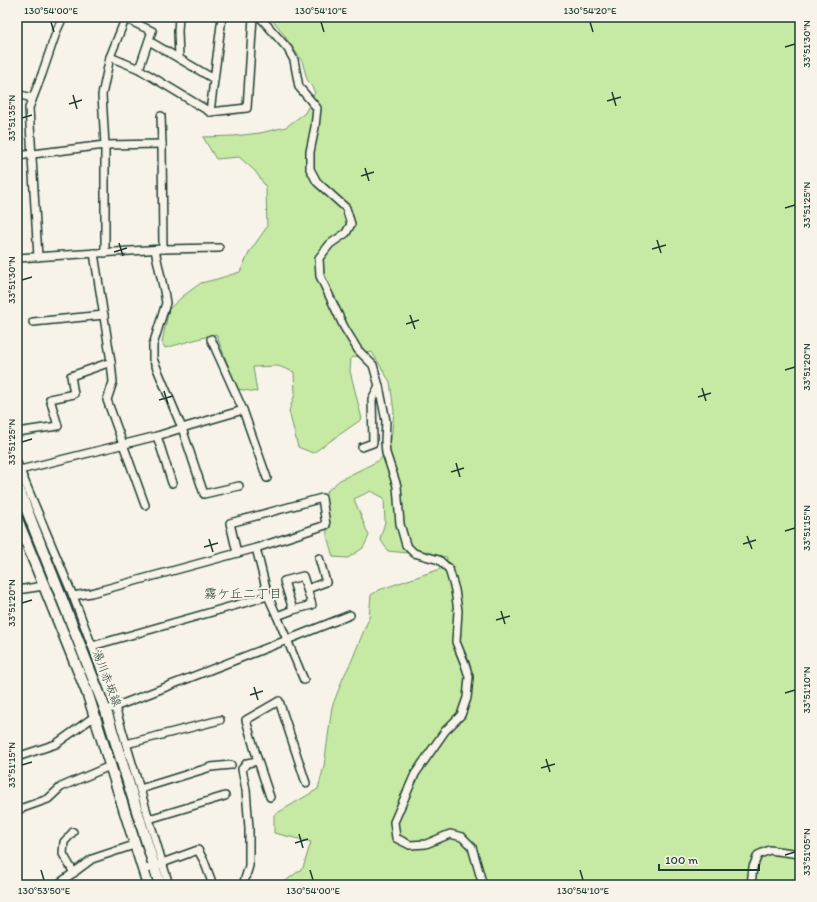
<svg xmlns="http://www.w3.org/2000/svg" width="817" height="902" viewBox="0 0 817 902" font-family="Itim,'Klee One',sans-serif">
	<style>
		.green { fill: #c6eaa3; stroke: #72946c }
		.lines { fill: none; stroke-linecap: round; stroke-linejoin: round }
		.minor-casing { stroke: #1f3d34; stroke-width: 10 }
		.secondary-casing { stroke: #1f3d34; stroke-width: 13 }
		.minor { stroke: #f7f3e8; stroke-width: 7 }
		.secondary { stroke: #f7f3e8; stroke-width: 10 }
		.ticks { fill: none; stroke: #1f3d34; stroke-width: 1.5 }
		.labels { text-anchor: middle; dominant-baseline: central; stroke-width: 4; stroke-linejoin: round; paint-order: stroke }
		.street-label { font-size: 12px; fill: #1f3d34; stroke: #f7f3e8 }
		.neighbourhood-label { font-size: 13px; fill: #1f3d34; stroke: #f7f3e8 }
		.neatline { fill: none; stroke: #1f3d34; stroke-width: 1.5 }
		.ticks-label { font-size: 10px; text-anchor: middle; fill: #1f3d34 }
	</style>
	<rect width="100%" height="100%" fill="#f7f3e8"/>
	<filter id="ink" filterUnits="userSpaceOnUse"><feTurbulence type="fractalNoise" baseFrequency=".025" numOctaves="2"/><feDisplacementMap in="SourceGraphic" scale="8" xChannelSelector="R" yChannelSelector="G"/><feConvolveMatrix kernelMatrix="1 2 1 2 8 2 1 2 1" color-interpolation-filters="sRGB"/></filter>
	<g filter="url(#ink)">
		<path class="green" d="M268 17H800V885H281L284 882 303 868 311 842 274 833V815L318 789 324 766 332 707 343 678 352 660 369 618 371 595 379 590 446 567 447 557 388 551 380 539 385 522 384 498 371 491 354 499 369 536 363 548 348 558 333 557 327 536 326 492 340 480 380 460 391 440 394 411 390 382 372 352 351 358 350 371 362 419 313 453 298 447 289 411 295 394 294 372 278 366 253 367 257 392 237 389 216 334 165 348 162 342 169 309 183 296 201 283 217 279 240 272 250 251 267 227 266 187 255 171 239 157 216 159 203 137 234 136 260 133 286 127 305 113 315 92 307 79 302 61 277 25Z"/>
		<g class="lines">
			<defs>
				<g id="minor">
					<path d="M122 17 152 31 139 69"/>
					<path d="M260 17 288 49 294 60 299 87 317 108 315 127 310 152V169L317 182 346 208 351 224 346 233 330 244 319 258 320 276 344 327 358 350 373 365 379 386 386 421 385 442 386 453 397 486 400 524 406 545 414 553 439 560 449 569 455 590 458 611 456 642 465 664 469 677 467 698 461 715 445 731 415 774 394 822 396 838 410 845 426 844 450 834 462 837 472 847 482 882 483 885"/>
					<path d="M149 41 214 79"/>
					<path d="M110 57 139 69 210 112 247 108 253 17"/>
					<path d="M179 58 178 31 179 17"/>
					<path d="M17 94 32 98"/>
					<path d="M210 112 222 17"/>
					<path d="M161 116 162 144 163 249"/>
					<path d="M17 156 105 145 162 144"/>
					<path d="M155 250 164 291 166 303 153 345V359L182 428 204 494 239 486"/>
					<path d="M94 253 111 362 113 382 107 400 145 505"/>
					<path d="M105 253V145L102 95 110 57 126 17"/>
					<path d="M38 257 29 108 42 74 57 30 63 17"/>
					<path d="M17 258 163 249 219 248"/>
					<path d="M33 322 104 315"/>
					<path d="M211 339 243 410 267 478"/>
					<path d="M17 432 58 426 50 399 74 394 71 376 111 362"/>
					<path d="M157 436 172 483"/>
					<path d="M362 447 373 443 372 399 379 386"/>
					<path d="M17 463 73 596 92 646 115 707 169 885"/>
					<path d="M20 470 157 436 182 428 243 410"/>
					<path d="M237 553 230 523 322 498 326 525 256 548"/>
					<path d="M307 589 326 582 319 558"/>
					<path d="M17 590 44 586"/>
					<path d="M73 596 91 593 256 548 268 596 277 616 304 680"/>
					<path d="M277 616 293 610 284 581 303 576 312 605 293 610"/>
					<path d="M92 646 268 596"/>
					<path d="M112 708 287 640 350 615"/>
					<path d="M126 744 220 720"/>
					<path d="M17 757 56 744 95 716"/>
					<path d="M258 761 270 797"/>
					<path d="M140 789 211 767 231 765"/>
					<path d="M17 810 48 799 61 787 110 766"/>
					<path d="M149 819 225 796"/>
					<path d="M73 832 64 842 63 854 74 873"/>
					<path d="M143 871 154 866 198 850 204 861 213 885"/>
					<path d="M57 885 92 859 134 845"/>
					<path d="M243 885 249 866V828L246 790 242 769 247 763 258 761 246 720 279 701 306 783"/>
					<path d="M751 885 753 867 758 855 769 850 800 854"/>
				</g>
				<g id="secondary">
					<path d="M17 485 106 711 160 885"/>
					<path d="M17 519 88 695 148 885"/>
				</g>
			</defs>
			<use href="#minor" class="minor-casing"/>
			<use href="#secondary" class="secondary-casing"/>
			<use href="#minor" class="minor"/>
			<use href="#secondary" class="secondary"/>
		</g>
	</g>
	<path class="ticks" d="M51 22 54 32M321 22 324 32M590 22 593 32M785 47 795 44M612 92 616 106M73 95 77 109M607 101 621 97M69 104 82 100M22 118 32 115M365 168 369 181M361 176 374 172M785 208 795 205M657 240 661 253M119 243 123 256M652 249 666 245M114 252 127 248M22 280 32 277M410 315 415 329M406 324 419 320M785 370 795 367M702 388 706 401M164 391 168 404M698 397 711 393M159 400 173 396M22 442 32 439M456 463 460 477M451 472 464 468M785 531 795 528M747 536 752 549M209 539 213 552M743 544 756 540M204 547 218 543M22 603 32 600M501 611 505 624M496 620 510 616M254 687 258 700M785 693 795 690M250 695 263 691M546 759 550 772M22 765 32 762M541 768 555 764M299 834 303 848M295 843 308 839M785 855 795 852M41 870 44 880M310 870 313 880M580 870 583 880"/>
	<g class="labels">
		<g class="street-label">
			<text transform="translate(107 678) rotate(69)">湯川赤坂線</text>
		</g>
		<g class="neighbourhood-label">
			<text x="243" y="593">霧ケ丘二丁目</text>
		</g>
	</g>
	<rect width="817" height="902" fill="none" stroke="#f7f3e8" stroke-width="44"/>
	<path d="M659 864v6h100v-6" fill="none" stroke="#1f3d34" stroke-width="2"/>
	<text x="665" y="864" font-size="12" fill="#1f3d34" stroke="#f7f3e8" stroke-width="3" paint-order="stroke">100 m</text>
	<rect x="22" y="22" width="773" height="858" class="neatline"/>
	<g class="ticks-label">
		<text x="51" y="14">130°54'00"E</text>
		<text x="321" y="14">130°54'10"E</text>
		<text x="590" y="14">130°54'20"E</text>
		<text transform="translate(806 44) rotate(-90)" y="4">33°51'30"N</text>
		<text transform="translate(11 118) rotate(-90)" y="4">33°51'35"N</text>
		<text transform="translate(806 205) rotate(-90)" y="4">33°51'25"N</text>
		<text transform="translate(11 280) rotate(-90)" y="4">33°51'30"N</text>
		<text transform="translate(806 367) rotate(-90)" y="4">33°51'20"N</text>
		<text transform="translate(11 442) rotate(-90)" y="4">33°51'25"N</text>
		<text transform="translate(806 528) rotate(-90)" y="4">33°51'15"N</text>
		<text transform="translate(11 603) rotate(-90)" y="4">33°51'20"N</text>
		<text transform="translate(806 690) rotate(-90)" y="4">33°51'10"N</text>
		<text transform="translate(11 765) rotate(-90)" y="4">33°51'15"N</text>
		<text transform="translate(806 852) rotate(-90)" y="4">33°51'05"N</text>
		<text x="44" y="894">130°53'50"E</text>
		<text x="313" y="894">130°54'00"E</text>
		<text x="583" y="894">130°54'10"E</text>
	</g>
</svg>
